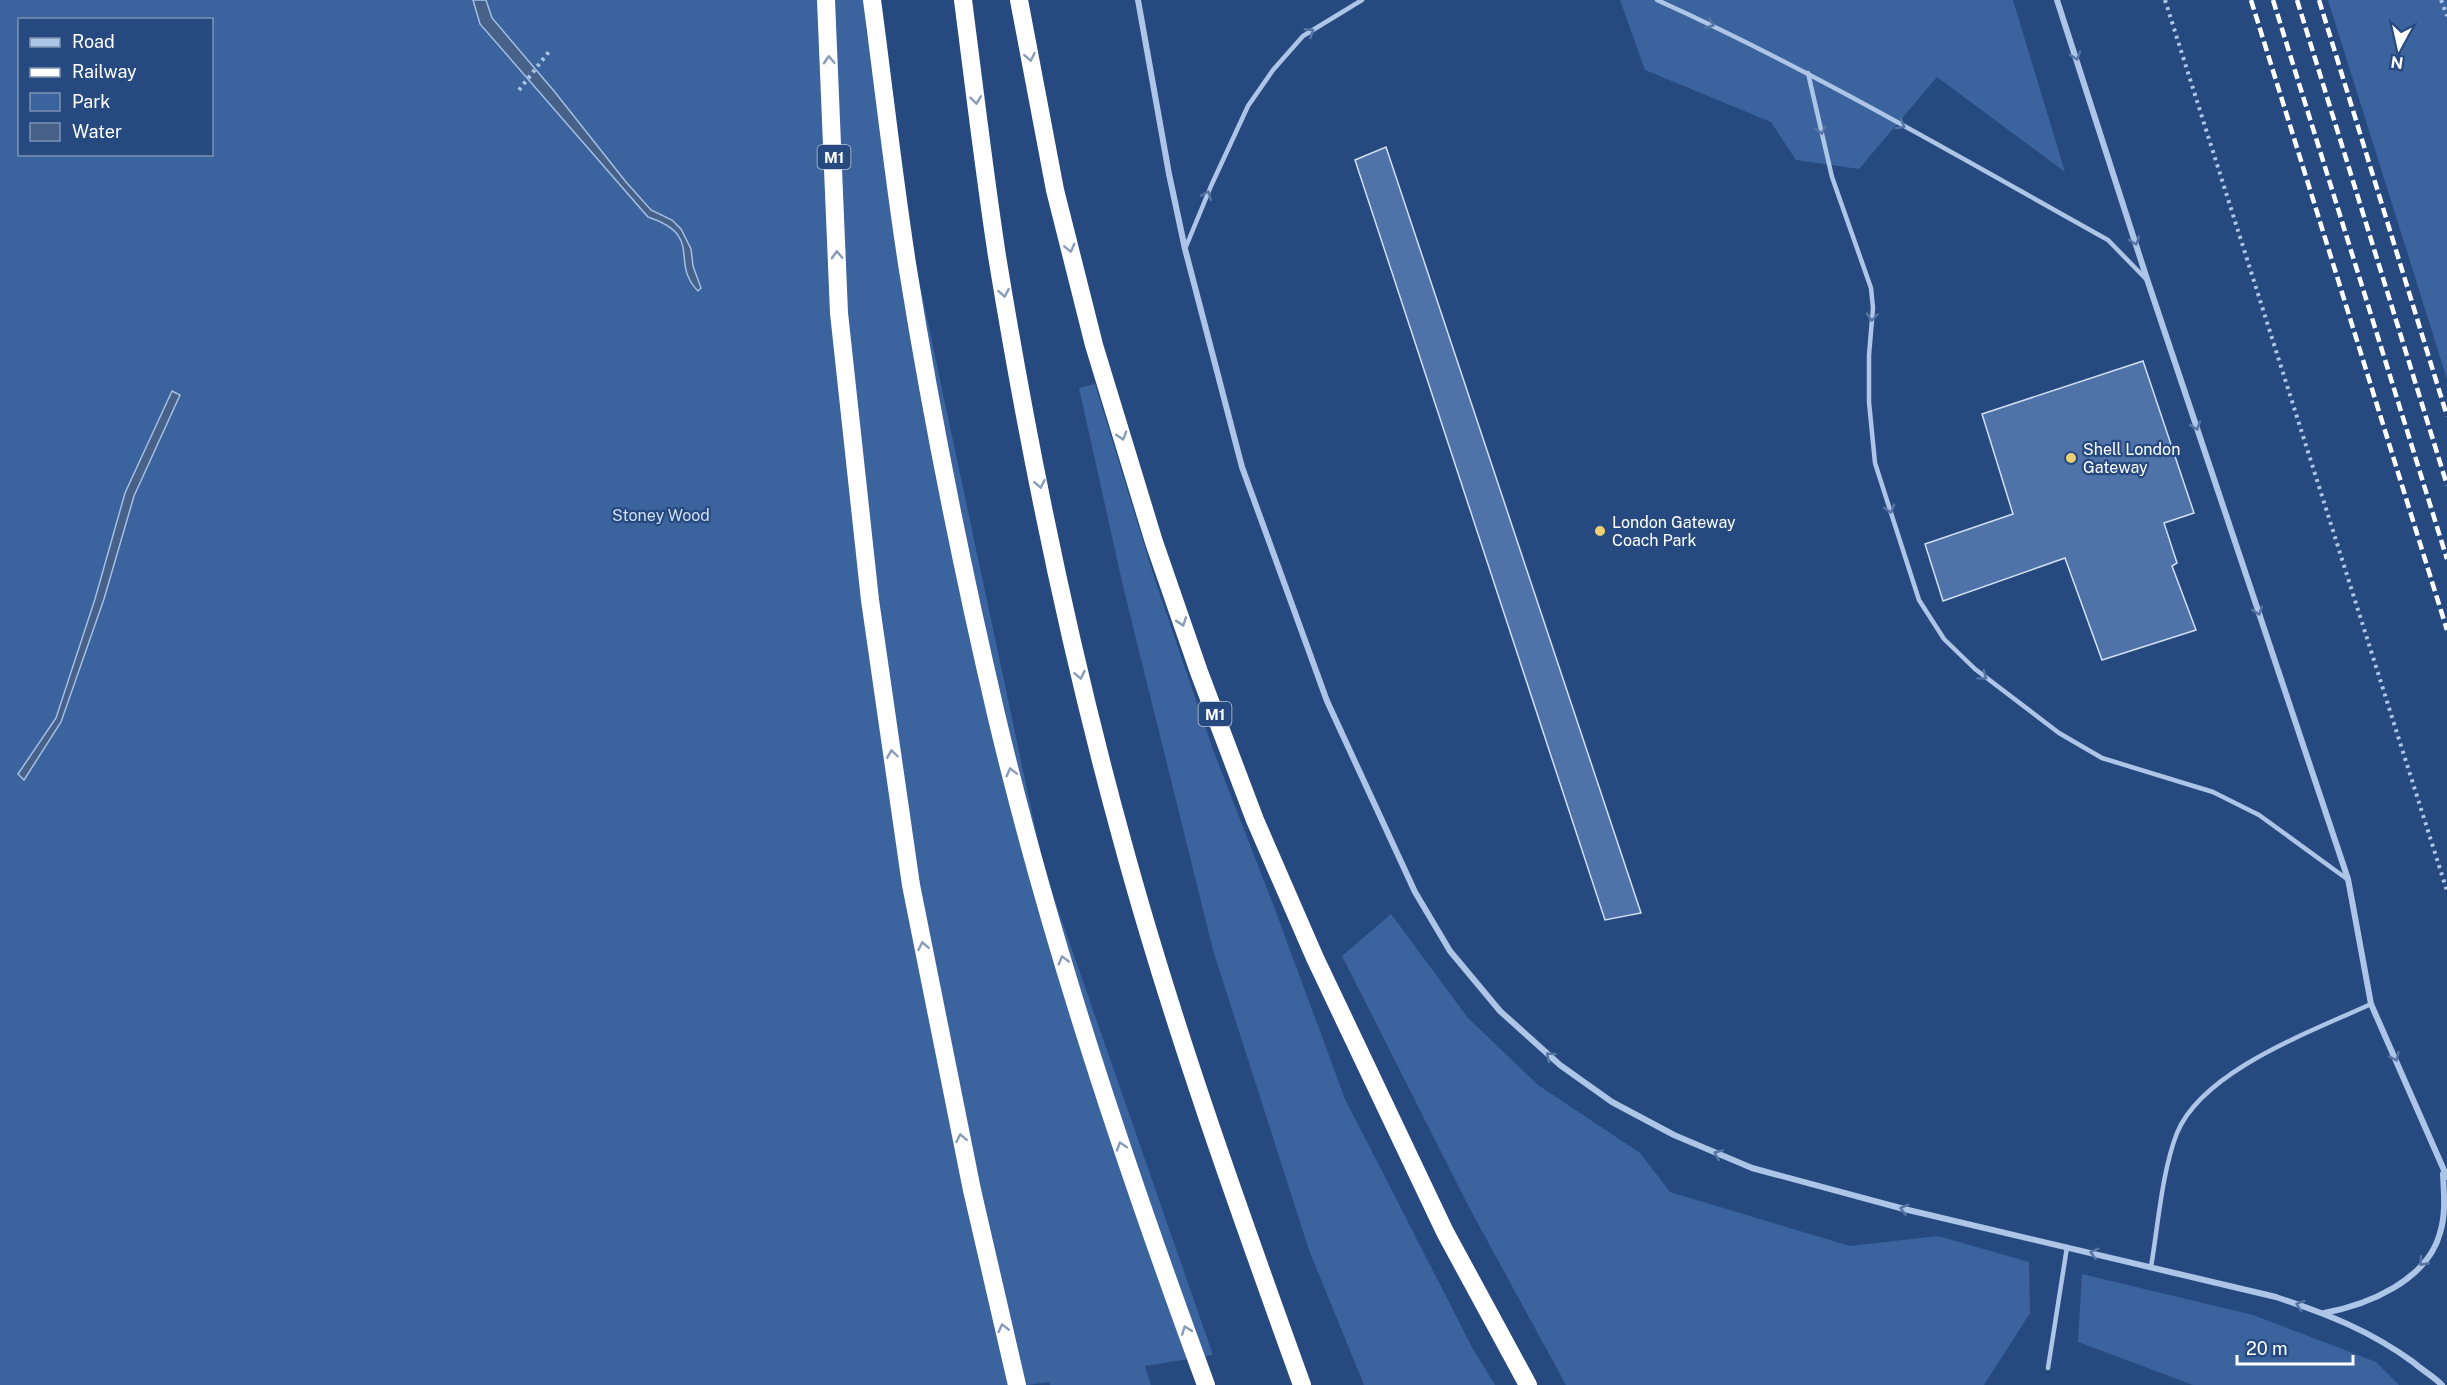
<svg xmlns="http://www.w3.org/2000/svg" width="2447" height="1385" viewBox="0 0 2447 1385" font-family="'Public Sans',sans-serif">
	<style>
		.green { fill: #3b639d; fill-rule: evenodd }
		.water { fill: #476188; stroke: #a2bfe6; stroke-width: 1.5 }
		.building { fill: #4f73a9; stroke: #d1dff5; stroke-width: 1.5 }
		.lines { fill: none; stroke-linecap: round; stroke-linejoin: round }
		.path { stroke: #adc5e6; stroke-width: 4; stroke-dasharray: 3 4.5; stroke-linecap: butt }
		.lane { stroke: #adc5e6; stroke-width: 4.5 }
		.street { stroke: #adc5e6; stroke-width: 6 }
		.highway { stroke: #fff; stroke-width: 18 }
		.rail { stroke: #fff; stroke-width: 4.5; stroke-dasharray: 10 4.5; stroke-linecap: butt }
		.oneway { stroke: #5575a4 }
		.oneway2 { stroke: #889bb9 }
		.poi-dot { fill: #efd073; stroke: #264a80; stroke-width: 2 }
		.labels { text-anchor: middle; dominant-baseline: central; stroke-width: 4.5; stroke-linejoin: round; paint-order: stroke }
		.shield { fill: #264a80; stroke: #bec9d9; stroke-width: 1.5 }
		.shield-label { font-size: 15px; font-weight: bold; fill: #fff }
		.poi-label { font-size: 16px; fill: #fff; stroke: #264a80; text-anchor: start }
		.park-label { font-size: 16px; fill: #d1dff5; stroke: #264a80 }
	</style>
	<rect width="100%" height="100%" fill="#264a80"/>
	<g class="green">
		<path d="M0 0H864L866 31 1044 869 1213 1355 1145 1366 1151 1385H1050L1049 1382 1028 1385H0ZM20 20H212V154H20Z"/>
		<path d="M1620 0H2013L2065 172 1937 77 1859 169 1796 160 1771 122 1645 70Z"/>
		<path d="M2328 0H2447V379Z"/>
		<path d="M1095 384 1154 577 1212 747 1273 904 1345 1099 1473 1349 1495 1385H1364L1309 1250 1213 950 1123 586 1079 388Z"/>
		<path d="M1391 914 1468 1018 1538 1085 1640 1153 1670 1192 1850 1246 1938 1236 2029 1262 2030 1313 1984 1385H1566L1470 1209 1342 956Z"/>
		<path d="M2082 1274 2253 1315 2376 1362 2399 1385H2193L2078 1342Z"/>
	</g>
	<g class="water">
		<path d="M473 0H486L492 18 554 91 626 182 651 210 672 220 681 229 691 249 693 266 701 288 698 291C669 262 705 236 648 217L480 24Z"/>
		<path d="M172 391 180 395 134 496 104 599 61 722 24 780 18 774 56 718 95 599 125 493Z"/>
	</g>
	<g class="building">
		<path d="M1386 147 1641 913 1605 920 1355 160Z"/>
		<path d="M2143 361 2194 513 2164 523 2177 563 2172 566 2196 630 2102 660 2065 558 1943 601 1925 544 2013 514 1982 414Z"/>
	</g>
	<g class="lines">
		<g class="path">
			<path d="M2165 0 2447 891"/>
			<path d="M2441 0 2447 16"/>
			<path d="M519 90 551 49"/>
		</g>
		<g class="lane">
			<path d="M1657 0C1812 70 1959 157 2108 240L2145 278"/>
			<path d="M1808 73 1832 177 1871 288 1873 308 1869 355V402L1875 463 1919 600 1944 639 1975 669 2059 733 2102 758 2213 792 2259 815 2347 879"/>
			<path d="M1185 249 1211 186 1248 106 1273 70 1303 36 1362 0"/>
			<path d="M2151 1267C2158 1226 2162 1171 2177 1133 2203 1070 2313 1031 2371 1004"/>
			<path d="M2048 1368 2067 1247"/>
		</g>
		<g class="street">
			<path d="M1138 0 1169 174 1185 249 1242 467 1327 701 1415 892 1450 951 1500 1011 1560 1065 1612 1102 1674 1135 1752 1168 1904 1209 2276 1297C2327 1314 2369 1330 2413 1362 2422 1370 2433 1376 2442 1385"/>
			<path d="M2057 0 2147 279 2348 879 2371 1004 2447 1177"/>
			<path d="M2324 1313C2367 1305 2427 1281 2440 1233 2446 1214 2444 1194 2443 1174"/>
		</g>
		<g class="highway">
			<path d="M826 0 839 313 870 600 911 885 972 1190 1017 1385"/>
			<path d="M872 0C884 90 894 181 908 270 932 419 962 568 996 714 1050 942 1125 1165 1206 1385"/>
			<path d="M963 0C974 85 984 171 997 256 1029 452 1069 648 1122 840 1172 1024 1237 1205 1302 1385"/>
			<path d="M1019 0 1055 190 1094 345 1154 542 1199 672 1255 820 1315 958 1445 1232 1528 1385"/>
		</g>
		<g class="rail">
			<path d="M2251 0 2447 630"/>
			<path d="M2273 0 2447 559"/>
			<path d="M2297 0 2447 485"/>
			<path d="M2319 0 2447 416"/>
		</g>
	</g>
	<defs><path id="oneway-chevron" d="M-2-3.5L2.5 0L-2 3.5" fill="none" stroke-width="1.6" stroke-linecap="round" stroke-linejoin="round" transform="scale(1.5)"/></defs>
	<g class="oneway">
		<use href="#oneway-chevron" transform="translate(1710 24) rotate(24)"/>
		<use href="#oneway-chevron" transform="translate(1310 32) rotate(-33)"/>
		<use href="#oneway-chevron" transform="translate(2076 56) rotate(72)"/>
		<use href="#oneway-chevron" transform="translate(1901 125) rotate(29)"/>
		<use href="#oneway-chevron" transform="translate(1821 130) rotate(77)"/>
		<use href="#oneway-chevron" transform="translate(1207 195) rotate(-68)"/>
		<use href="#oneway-chevron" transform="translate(2135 241) rotate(72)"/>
		<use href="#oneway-chevron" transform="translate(1872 317) rotate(95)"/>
		<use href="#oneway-chevron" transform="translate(2196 426) rotate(71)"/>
		<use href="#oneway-chevron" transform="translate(1890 509) rotate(72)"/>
		<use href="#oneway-chevron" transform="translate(2258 611) rotate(71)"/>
		<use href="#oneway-chevron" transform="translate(1983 676) rotate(37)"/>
		<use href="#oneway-chevron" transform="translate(1550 1056) rotate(-138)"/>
		<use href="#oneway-chevron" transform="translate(2395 1057) rotate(66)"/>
		<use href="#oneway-chevron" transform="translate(1718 1154) rotate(-157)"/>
		<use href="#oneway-chevron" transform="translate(1904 1209) rotate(-166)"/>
		<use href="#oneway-chevron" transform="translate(2094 1253) rotate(-166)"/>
		<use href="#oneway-chevron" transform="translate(2423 1262) rotate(132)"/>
		<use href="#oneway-chevron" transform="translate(2300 1305) rotate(-162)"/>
	</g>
	<g class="oneway2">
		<use href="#oneway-chevron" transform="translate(1030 57) rotate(79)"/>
		<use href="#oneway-chevron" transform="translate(829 60) rotate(-93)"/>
		<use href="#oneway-chevron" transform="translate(976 100) rotate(83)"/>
		<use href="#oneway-chevron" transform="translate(1070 248) rotate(76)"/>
		<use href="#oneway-chevron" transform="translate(837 255) rotate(-92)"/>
		<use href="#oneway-chevron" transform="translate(1004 293) rotate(80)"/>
		<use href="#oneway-chevron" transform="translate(1122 436) rotate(73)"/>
		<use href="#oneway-chevron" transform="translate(1040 484) rotate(79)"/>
		<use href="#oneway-chevron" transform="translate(1182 622) rotate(71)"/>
		<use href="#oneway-chevron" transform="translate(1080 675) rotate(78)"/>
		<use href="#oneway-chevron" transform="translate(892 754) rotate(-98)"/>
		<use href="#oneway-chevron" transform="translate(1011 772) rotate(-104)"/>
		<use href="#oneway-chevron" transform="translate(923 946) rotate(-101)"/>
		<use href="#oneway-chevron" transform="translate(1063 960) rotate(-106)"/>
		<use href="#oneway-chevron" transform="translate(961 1138) rotate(-101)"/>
		<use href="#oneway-chevron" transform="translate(1121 1146) rotate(-108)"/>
		<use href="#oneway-chevron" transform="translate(1003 1328) rotate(-103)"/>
		<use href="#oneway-chevron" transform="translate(1186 1330) rotate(-110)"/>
	</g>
	<g class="poi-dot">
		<circle cx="2071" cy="458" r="6"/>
		<circle cx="1600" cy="531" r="6"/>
	</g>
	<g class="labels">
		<g class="shield">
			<rect x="817.5" y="145" width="33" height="24" rx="4.5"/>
			<rect x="1198.5" y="702" width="33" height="24" rx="4.5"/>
		</g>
		<g class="shield-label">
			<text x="834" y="157">M1</text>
			<text x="1215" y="714">M1</text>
		</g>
		<g class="poi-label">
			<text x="2083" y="449">Shell London<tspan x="2083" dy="18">Gateway</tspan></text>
			<text x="1612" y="522">London Gateway<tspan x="1612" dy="18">Coach Park</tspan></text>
		</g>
		<g class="park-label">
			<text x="661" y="515">Stoney Wood</text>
		</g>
	</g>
	<rect x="18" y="18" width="195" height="138" fill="#264a80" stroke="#7d92b3" stroke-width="1.5"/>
	<rect x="30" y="38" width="30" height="9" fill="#adc5e6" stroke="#7d92b3" stroke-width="1.5"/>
	<text x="72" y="48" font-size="18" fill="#ffffff">Road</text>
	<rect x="30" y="68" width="30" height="9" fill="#ffffff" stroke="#7d92b3" stroke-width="1.5"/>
	<text x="72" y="78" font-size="18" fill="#ffffff">Railway</text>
	<rect x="30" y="93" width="30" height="18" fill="#3b639d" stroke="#7d92b3" stroke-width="1.5"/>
	<text x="72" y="108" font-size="18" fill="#ffffff">Park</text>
	<rect x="30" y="123" width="30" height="18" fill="#476188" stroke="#7d92b3" stroke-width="1.5"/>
	<text x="72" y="138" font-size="18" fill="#ffffff">Water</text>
	<g transform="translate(2399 48) rotate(188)" stroke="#264a80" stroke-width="4.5" paint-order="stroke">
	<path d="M0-4.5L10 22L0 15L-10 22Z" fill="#ffffff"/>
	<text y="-9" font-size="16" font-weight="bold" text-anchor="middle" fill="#ffffff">N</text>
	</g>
	<path d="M2237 1355v9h116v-9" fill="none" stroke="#ffffff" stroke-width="3"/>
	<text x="2246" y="1355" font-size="18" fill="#ffffff" stroke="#264a80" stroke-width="4.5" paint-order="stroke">20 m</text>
</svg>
